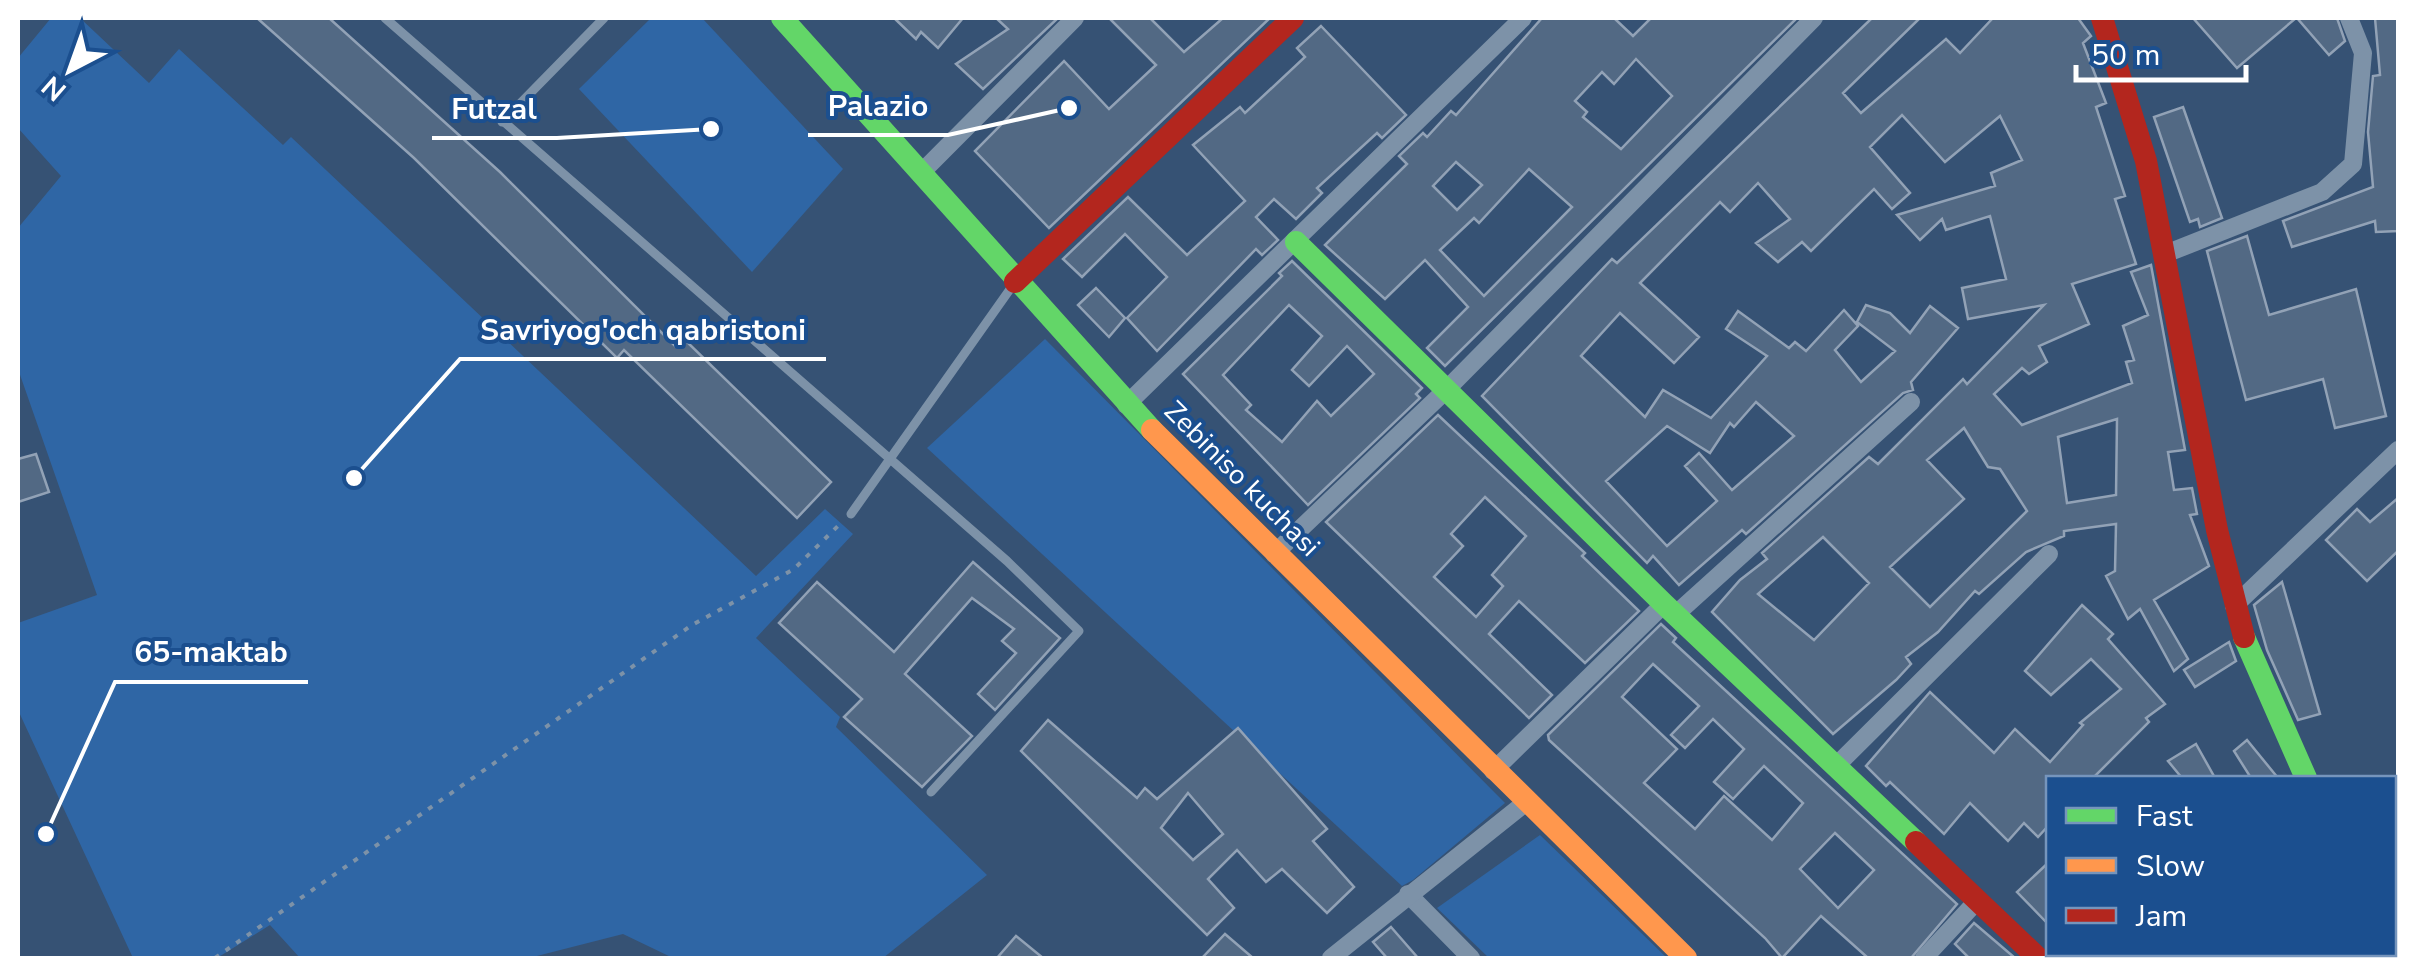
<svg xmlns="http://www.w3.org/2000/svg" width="2416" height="976" viewBox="0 0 2416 976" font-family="'Nunito Sans',sans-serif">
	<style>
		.green { fill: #2f66a5 }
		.building { fill: #526984; stroke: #92a2b6; stroke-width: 2.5; fill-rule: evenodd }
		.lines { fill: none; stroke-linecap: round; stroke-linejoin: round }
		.path { stroke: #7d92a8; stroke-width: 4; stroke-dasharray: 5 8; stroke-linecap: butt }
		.lane { stroke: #7d92a8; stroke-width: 9 }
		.street { stroke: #7d92a8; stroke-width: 18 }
		.fast { stroke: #63d668; stroke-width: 22 }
		.slow { stroke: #ff974d; stroke-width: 22 }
		.jam { stroke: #b3261e; stroke-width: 22 }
		.labels { text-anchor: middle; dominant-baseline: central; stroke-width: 8; stroke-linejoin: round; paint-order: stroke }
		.street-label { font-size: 28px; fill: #fff; stroke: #1b4f8f }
		.leader { fill: none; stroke: #fff; stroke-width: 4 }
		.callout-dot { fill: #fff; stroke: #1b4f8f; stroke-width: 4 }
		.callout-label { font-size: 30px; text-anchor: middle; font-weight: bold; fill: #fff; stroke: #1b4f8f; stroke-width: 8; stroke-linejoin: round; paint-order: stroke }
	</style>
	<rect width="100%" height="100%" fill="#365274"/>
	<g class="green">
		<path d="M51 18H80L149 83 179 49 283 145 291 137 756 576 825 509 853 534 756 638 840 717 836 727 987 875 883 958H673L623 934 529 958H300L270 925 217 958H133L18 710V623L97 595 18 369V228L61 176 18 128V58Z"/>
		<path d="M651 18H702L843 169 752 272 579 89Z"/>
		<path d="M1045 339 1505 803 1413 880 1402 886 927 448Z"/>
		<path d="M1540 835 1667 958H1489L1437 908Z"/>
	</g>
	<g class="building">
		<path d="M257 18H329L500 172 675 346 683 338 831 482 797 518 624 350 617 358 414 158Z"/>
		<path d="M894 18H963L938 48 921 32 916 39Z"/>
		<path d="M996 18H1058L983 89 956 64 1008 29Z"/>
		<path d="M1109 18H1150L1184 52 1223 18H1270L1049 228 975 151 1064 61 1109 109 1156 65Z"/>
		<path d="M1542 18H1614L1633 36 1651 18H1797L1445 366 1427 348 1468 307 1425 260 1385 299 1325 245 1407 164 1399 156 1423 133 1427 137 1451 111 1456 115ZM1636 59 1672 96 1621 149 1583 117 1587 112 1575 101 1602 72 1614 84ZM1456 162 1482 185 1457 210 1433 186ZM1529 169 1572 207 1484 296 1440 250 1474 218 1479 223Z"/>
		<path d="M1872 18H1920L1843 93 1861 113 1946 39 1960 53 1993 18H2078L2091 36 2083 43 2106 103 2096 107 2125 196 2115 199 2136 264 2072 284 2089 324 2039 346 2047 362 2029 374 2022 368 1994 394 2022 425 2132 383 2126 362 2134 360 2123 326 2148 315 2131 272 2151 265 2185 450 2168 452 2174 490 2192 488 2197 514 2190 515 2209 566 2154 600 2188 659 2174 671 2140 609 2128 619 2106 576 2115 571 2116 524 2064 531V536L2026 552 1979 594 1975 591 1938 632 1906 657 1911 664 1896 680 1833 734 1712 612 1740 580 1767 559 1762 553 1869 457 1878 464 1963 379 1967 384 2044 305 1968 319 1962 288 2006 279 1990 216 1946 230 1942 219 1920 240 1897 215 1995 186 1991 173 2022 160 2000 116 1945 162 1902 115 1870 147 1910 193 1892 209 1874 189 1811 251 1802 242 1778 262 1756 243 1790 219 1758 183 1730 212 1720 202 1640 283 1699 337 1674 363 1620 313 1581 356 1645 417 1663 390 1711 418 1767 356 1726 329 1738 311 1789 348 1795 342 1806 351 1844 310 1858 326 1835 350 1861 382 1895 351 1857 322 1866 305 1890 313 1910 333 1930 306 1958 328 1911 382 1913 390 1903 393 1746 534 1742 530 1679 585 1653 556 1647 563 1482 396 1612 259 1617 263ZM1756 402 1794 436 1732 490 1699 453 1685 466 1717 501 1667 546 1606 481 1667 426 1710 453 1730 423 1734 427ZM2117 419 2116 495 2067 503 2058 437ZM1964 428 1988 467 2000 469 2027 511 1930 607 1890 567 1964 499 1927 460ZM1823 537 1869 583 1814 640 1758 594Z"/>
		<path d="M2193 18H2296L2237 68Z"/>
		<path d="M2297 18H2337L2345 41 2329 55Z"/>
		<path d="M2375 18H2398V231L2376 232 2375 221 2292 247 2283 221 2373 187 2368 132 2373 76 2380 75Z"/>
		<path d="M1321 26 1406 115 1382 138 1377 133 1317 188 1322 193 1296 219 1274 199 1256 217 1278 240 1262 255 1256 249 1157 351 1127 318 1167 277 1125 234 1082 277 1063 259 1128 197 1187 255 1245 201 1193 145 1240 107 1245 113 1305 57 1297 48Z"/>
		<path d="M2183 107 2222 218 2200 227 2198 219 2190 222 2154 117Z"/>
		<path d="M2247 236 2269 315 2356 289 2386 416 2335 428 2323 379 2246 400 2207 251Z"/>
		<path d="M1292 261 1422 388 1416 394 1420 398 1308 505 1183 374 1282 276 1279 273ZM1289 305 1322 336 1292 370 1309 386 1347 346 1374 374 1331 416 1317 401 1282 442 1246 410 1251 405 1223 375Z"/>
		<path d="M1096 288 1125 318 1109 337 1078 305Z"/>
		<path d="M1438 415 1585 553 1582 556 1639 611 1585 663 1519 601 1489 634 1552 695 1529 718 1326 522ZM1485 497 1526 536 1492 575 1503 586 1476 617 1434 577 1463 546 1451 534Z"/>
		<path d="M36 454 49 492 18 502V459Z"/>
		<path d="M2398 498V551L2367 581 2326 540 2357 509 2370 522Z"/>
		<path d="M973 562 1060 638 995 710 978 694 1016 653 1002 641 1014 629 972 598 905 674 972 736 922 787 844 717 862 699 779 623 817 582 894 652Z"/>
		<path d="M2282 582 2320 714 2298 720 2267 650 2254 605Z"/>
		<path d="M2082 605 2113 634 2108 639 2165 704 2146 718 2149 722 2093 778H2048V826L2038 837 2024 823 2008 841 1970 803 1944 834 1890 782 1886 786 1866 766 1930 692 1994 753 2015 729 2050 762 2083 725 2080 723 2121 689 2091 659 2051 695 2025 671Z"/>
		<path d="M1661 624 1676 638 1673 642 1957 904 1911 958H1868L1821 916 1782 958 1765 938 1549 740 1548 735ZM1653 664 1699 706 1671 735 1685 748 1713 719 1744 749 1714 782 1733 799 1764 766 1803 803 1772 840 1724 796 1695 829 1644 783 1677 749 1622 697ZM1835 833 1874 870 1838 908 1800 869Z"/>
		<path d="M2229 642 2236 661 2195 687 2184 670Z"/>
		<path d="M1048 720 1137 798 1145 788 1157 799 1238 728 1327 829 1313 841 1354 887 1327 913 1282 869 1266 882 1237 850 1208 879 1234 908 1207 935 1021 751ZM1188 793 1223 834 1193 860 1161 828Z"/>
		<path d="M2247 740 2278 778H2251L2234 751Z"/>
		<path d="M2196 744 2215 778H2182L2168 761Z"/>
		<path d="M2048 863V924L2017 892Z"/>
		<path d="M1974 923 2015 958H1969L1955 944Z"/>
		<path d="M1391 927 1418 958H1387L1373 942Z"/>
		<path d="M1225 934 1253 958H1202Z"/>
		<path d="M1016 936 1043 958H997Z"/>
	</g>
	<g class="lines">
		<path class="path" d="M215 958 692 625 794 569 838 526"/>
		<g class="lane">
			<path d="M385 18 1007 561 1079 631 931 792"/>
			<path d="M502 122 604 18"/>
			<path d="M851 514 1013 285"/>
		</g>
		<g class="street">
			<path d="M920 174 1075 18"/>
			<path d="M2165 254 2322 192 2353 164 2363 53 2349 18"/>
			<path d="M1126 405 1523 18"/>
			<path d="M1274 554 1446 390 1814 18"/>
			<path d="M2234 606 2398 450"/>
			<path d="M1675 615 1911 402"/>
			<path d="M1835 767 2049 554"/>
			<path d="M1493 771 1664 604"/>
			<path d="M1408 894 1471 958"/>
			<path d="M2379 954 2381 958"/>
			<path d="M1331 958 1525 803"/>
			<path d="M1924 958 1976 902"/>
		</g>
		<g class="fast">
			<path d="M782 18 1152 430"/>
			<path d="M1296 242 1664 604 1916 842"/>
			<path d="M2244 637 2306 778"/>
		</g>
		<path class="slow" d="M1152 430 1686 958"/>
		<g class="jam">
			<path d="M2102 18 2146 161 2217 530 2244 637"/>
			<path d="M1015 282 1293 18"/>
			<path d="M1916 842 2038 958"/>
		</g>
	</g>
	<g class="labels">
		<g class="street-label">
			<text transform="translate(1242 479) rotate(45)">Zebiniso kuchasi</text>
		</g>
	</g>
	<path class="leader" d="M1069 108L948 135H808M711 129L557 138H432M354 478L460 359H826M46 834L115 682H308"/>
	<g class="callout-dot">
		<circle cx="1069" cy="108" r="10"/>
		<circle cx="711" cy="129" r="10"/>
		<circle cx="354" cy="478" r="10"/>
		<circle cx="46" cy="834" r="10"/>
	</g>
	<g class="callout-label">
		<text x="878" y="116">Palazio</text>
		<text x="494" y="119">Futzal</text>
		<text x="643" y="340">Savriyog'och qabristoni</text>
		<text x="211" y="662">65-maktab</text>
	</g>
	<rect width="2416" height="976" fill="none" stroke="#ffffff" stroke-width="40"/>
	<rect x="2046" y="776" width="350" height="180" fill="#1b4f8f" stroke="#7695bc" stroke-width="2.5"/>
	<rect x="2066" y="808" width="50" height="15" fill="#63d668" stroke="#7695bc" stroke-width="2.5"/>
	<text x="2136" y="826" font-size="30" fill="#ffffff">Fast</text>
	<rect x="2066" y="858" width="50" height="15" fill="#ff974d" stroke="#7695bc" stroke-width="2.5"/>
	<text x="2136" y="876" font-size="30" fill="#ffffff">Slow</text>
	<rect x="2066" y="908" width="50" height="15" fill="#b3261e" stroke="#7695bc" stroke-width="2.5"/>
	<text x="2136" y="926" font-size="30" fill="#ffffff">Jam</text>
	<g transform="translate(70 70) rotate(221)" stroke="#1b4f8f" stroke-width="8" paint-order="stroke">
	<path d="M0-8L18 38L0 25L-18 38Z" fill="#ffffff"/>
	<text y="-15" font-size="28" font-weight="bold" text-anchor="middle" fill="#ffffff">N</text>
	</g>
	<path d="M2076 65v15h170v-15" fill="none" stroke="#ffffff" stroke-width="5"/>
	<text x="2091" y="65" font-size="30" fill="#ffffff" stroke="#1b4f8f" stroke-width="8" paint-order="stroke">50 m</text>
</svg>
